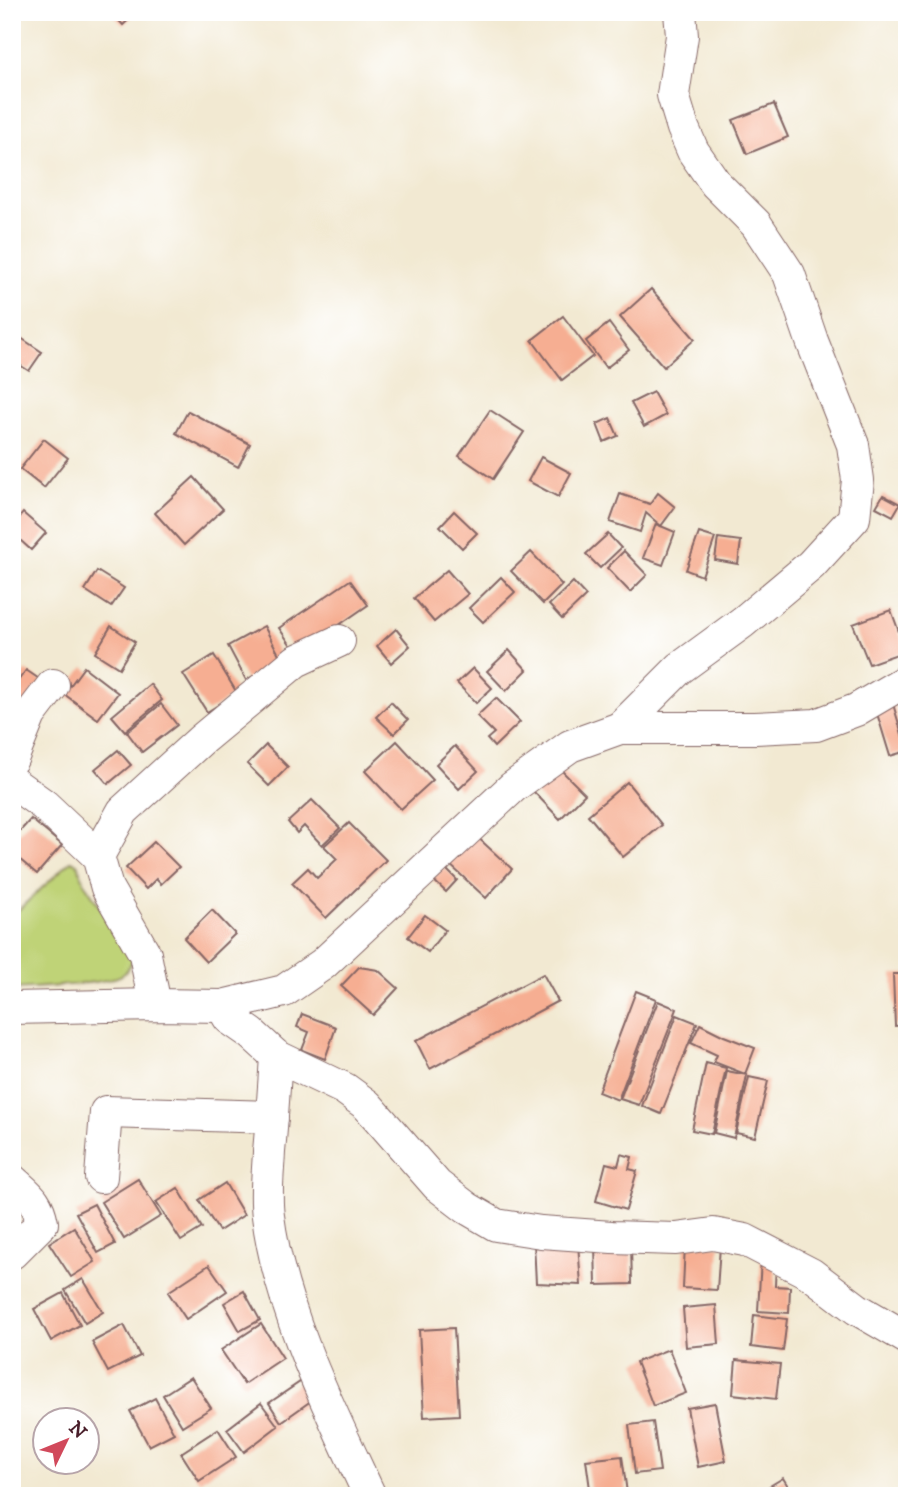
<svg xmlns="http://www.w3.org/2000/svg" width="919" height="1508" viewBox="0 0 919 1508" font-family="'IM FELL DW Pica',serif">
	<style>
		.green { fill: #bfd377; stroke: #847951; stroke-width: 2 }
		.building { fill: #f6ae92 }
		.lines { fill: none; stroke-linecap: round; stroke-linejoin: round }
		.minor-casing { stroke: #856665; stroke-width: 34 }
		.minor { stroke: #fff; stroke-width: 32 }
	</style>
	<rect width="100%" height="100%" fill="#fff"/>
	<filter id="ink" filterUnits="userSpaceOnUse"><feTurbulence type="fractalNoise" baseFrequency=".0143" numOctaves="2"/><feDisplacementMap in="SourceGraphic" scale="14" xChannelSelector="R" yChannelSelector="G"/><feConvolveMatrix kernelMatrix="1 2 1 2 8 2 1 2 1" color-interpolation-filters="sRGB"/></filter>
	<filter id="wash" filterUnits="userSpaceOnUse"><feTurbulence type="fractalNoise" baseFrequency=".00686" numOctaves="4" result="noise"/><feDisplacementMap in="SourceGraphic" scale="28" xChannelSelector="R" yChannelSelector="G"/><feGaussianBlur stdDeviation="1.57" result="paint"/><feColorMatrix in="noise" values="0 0 0 0 0 0 0 0 0 0 0 0 0 0 0 0 0 1.4 0 .05"/><feComposite in="paint" operator="in"/></filter>
	<g filter="url(#wash)">
		<rect width="100%" height="100%" fill="#f2e9d2"/>
		<path class="green" d="M71 861 77 863 85 884 105 914 134 955C132 962 129 969 123 974 111 984 32 988 12 989V916Z"/>
		<g id="blocks">
			<g class="building">
				<path d="M111 12H137L123 25Z"/>
				<path d="M774 104 788 137 747 154 733 120Z"/>
				<path d="M651 289 695 339 664 367 620 317Z"/>
				<path d="M563 316 593 356 562 380 532 340Z"/>
				<path d="M609 323 629 350 606 368 586 341Z"/>
				<path d="M12 332 42 352 29 371 12 360Z"/>
				<path d="M653 392 666 415 644 427 631 403Z"/>
				<path d="M490 410 524 432 493 479 459 456Z"/>
				<path d="M188 411 250 444 238 467 176 433Z"/>
				<path d="M610 418 618 436 604 442 597 424Z"/>
				<path d="M44 439 68 458 44 488 20 469Z"/>
				<path d="M541 457 571 473 558 497 528 481Z"/>
				<path d="M194 477 223 509 184 545 155 513Z"/>
				<path d="M658 493 675 507 661 526 646 513 640 532 610 522 620 494 650 504Z"/>
				<path d="M883 495 900 504 893 516 876 507Z"/>
				<path d="M454 511 477 533 462 548 440 526Z"/>
				<path d="M23 513 46 533 31 550 20 540 16 545 12 541V527Z"/>
				<path d="M656 524 675 532 663 565 643 558Z"/>
				<path d="M699 533 715 538 702 576 686 570Z"/>
				<path d="M608 534 621 548 600 568 586 554Z"/>
				<path d="M718 538 741 541 738 564 715 560Z"/>
				<path d="M624 551 647 575 630 592 607 568Z"/>
				<path d="M531 552 562 585 543 604 511 571Z"/>
				<path d="M447 570 468 594 434 622 414 598Z"/>
				<path d="M97 571 124 588 111 607 85 590Z"/>
				<path d="M501 577 515 592 483 622 469 608Z"/>
				<path d="M350 580 368 605 297 654 279 628Z"/>
				<path d="M573 582 586 596 562 619 549 605Z"/>
				<path d="M891 610 906 651 869 664 853 624Z"/>
				<path d="M111 626 135 642 119 668 95 653Z"/>
				<path d="M264 626 282 660 246 680 228 646Z"/>
				<path d="M396 629 410 646 391 663 377 646Z"/>
				<path d="M509 650 527 670 506 691 487 671Z"/>
				<path d="M214 655 237 693 207 712 183 674Z"/>
				<path d="M84 667 118 693 98 719 64 694Z"/>
				<path d="M473 668 492 688 476 703 457 683Z"/>
				<path d="M26 670 48 685 28 715 12 705V689Z"/>
				<path d="M150 684 162 700 125 731 112 716Z"/>
				<path d="M496 698 520 722 494 747 487 739 494 733 477 716Z"/>
				<path d="M391 702 408 720 394 734 376 717Z"/>
				<path d="M161 704 177 725 142 752 127 732Z"/>
				<path d="M893 704 907 751 890 756 876 710Z"/>
				<path d="M397 741 433 780 401 809 365 771Z"/>
				<path d="M266 745 288 767 269 786 247 764Z"/>
				<path d="M455 746 478 771 459 789 436 764Z"/>
				<path d="M118 750 131 765 108 784 95 769Z"/>
				<path d="M557 766 585 794 560 819 532 790Z"/>
				<path d="M627 782 662 825 623 857 588 815Z"/>
				<path d="M312 800 340 828 322 845 304 826 297 833 288 822Z"/>
				<path d="M31 819 62 845 37 874 12 853V840Z"/>
				<path d="M349 823 386 860 326 918 292 883 308 868 317 878 337 859 324 846Z"/>
				<path d="M474 834 512 869 486 898 448 863Z"/>
				<path d="M154 842 179 867 161 884 156 879 146 889 126 868Z"/>
				<path d="M444 867 457 880 446 892 432 879Z"/>
				<path d="M212 910 235 934 206 962 184 938Z"/>
				<path d="M425 915 445 930 428 952 408 937Z"/>
				<path d="M359 967 378 970 398 988 373 1015 341 986Z"/>
				<path d="M543 974 558 1001 430 1069 416 1041Z"/>
				<path d="M893 974H907V1025L895 1026Z"/>
				<path d="M636 991 656 999 618 1100 598 1092Z"/>
				<path d="M658 1001 677 1009 639 1105 620 1099Z"/>
				<path d="M302 1014 336 1027 325 1059 302 1050 309 1032 297 1027Z"/>
				<path d="M677 1015 697 1023 661 1114 642 1106Z"/>
				<path d="M700 1024 724 1036 755 1048 745 1074 714 1062 717 1055 691 1043Z"/>
				<path d="M706 1063 726 1068 712 1134 692 1130Z"/>
				<path d="M727 1071 747 1075 734 1138 714 1133Z"/>
				<path d="M749 1077 768 1081 755 1137 736 1133Z"/>
				<path d="M621 1154 632 1157 629 1169 637 1171 626 1210 596 1201 606 1163 618 1166Z"/>
				<path d="M138 1179 161 1216 124 1239 101 1202Z"/>
				<path d="M225 1183 244 1215 219 1231 199 1200Z"/>
				<path d="M178 1188 202 1228 181 1241 156 1202Z"/>
				<path d="M94 1204 115 1244 98 1253 76 1213Z"/>
				<path d="M74 1227 95 1262 71 1277 49 1243Z"/>
				<path d="M534 1242 578 1243 581 1285 536 1283Z"/>
				<path d="M595 1244 631 1245 632 1284 596 1285Z"/>
				<path d="M685 1244 720 1246 717 1290 683 1288Z"/>
				<path d="M761 1259 776 1260 775 1286 790 1287 789 1313 758 1311Z"/>
				<path d="M209 1265 227 1291 186 1319 168 1292Z"/>
				<path d="M83 1279 103 1312 85 1323 65 1290Z"/>
				<path d="M244 1291 260 1320 240 1331 224 1303Z"/>
				<path d="M63 1293 80 1325 51 1341 34 1309Z"/>
				<path d="M716 1305 719 1344 686 1347 683 1308Z"/>
				<path d="M754 1315 787 1319 783 1351 751 1347Z"/>
				<path d="M261 1324 283 1358 244 1384 221 1350Z"/>
				<path d="M124 1325 140 1356 108 1372 92 1342Z"/>
				<path d="M454 1328 459 1415 424 1417 419 1330Z"/>
				<path d="M669 1349 686 1393 653 1406 636 1362Z"/>
				<path d="M736 1360 780 1364 776 1399 733 1394Z"/>
				<path d="M191 1377 211 1408 182 1426 163 1395Z"/>
				<path d="M303 1380 315 1398 281 1422 269 1403Z"/>
				<path d="M155 1398 174 1433 149 1446 130 1411Z"/>
				<path d="M261 1403 278 1426 244 1452 227 1429Z"/>
				<path d="M715 1403 726 1461 698 1467 687 1408Z"/>
				<path d="M653 1422 660 1471 635 1474 629 1425Z"/>
				<path d="M218 1429 236 1457 199 1481 181 1453Z"/>
				<path d="M622 1456 627 1493 591 1496 586 1460Z"/>
				<path d="M783 1478 794 1496H753Z"/>
			</g>
		</g>
	</g>
	<g filter="url(#ink)">
		<use href="#blocks" fill-opacity="0" stroke="#856665" stroke-width="2"/>
		<g class="lines">
			<defs>
				<g id="minor">
					<path d="M620 728 680 668 743 622 811 565 854 518 858 480 853 445 812 341 789 274 756 224 716 184 693 151 683 128 673 95 682 36 680 12"/>
					<path d="M12 759 30 715 53 685"/>
					<path d="M12 782 44 805 98 856"/>
					<path d="M155 1005 145 954 107 888 98 856 123 811 201 740 296 661 339 641"/>
					<path d="M222 1006 229 1018 252 1034 276 1056 345 1089 367 1105 437 1185 467 1208 496 1225 541 1232 612 1237 676 1239 713 1234 745 1240 811 1274 857 1309 907 1338"/>
					<path d="M12 1008 155 1005 222 1006 284 991 323 964 513 787 570 746 620 728H755L816 725 856 710 907 680"/>
					<path d="M276 1056C274 1088 272 1120 269 1152 268 1173 265 1195 268 1216 280 1310 330 1410 370 1496"/>
					<path d="M101 1177 106 1112 272 1117"/>
					<path d="M12 1180C28 1195 38 1200 42 1223L12 1253"/>
				</g>
			</defs>
			<use href="#minor" class="minor-casing"/>
			<use href="#minor" class="minor"/>
		</g>
	</g>
	<rect width="919" height="1508" fill="none" stroke="#fff" stroke-width="42"/>
	<g transform="translate(66 1441) rotate(47)"><circle r="33" fill="#ffffff" stroke="#b7a5aa" stroke-width="2"/>
	<path d="M0-5L12 26L0 18L-12 26Z" fill="#d1495b"/>
	<text y="-10" font-size="19" font-weight="bold" text-anchor="middle" fill="#4a1f2b">N</text>
	</g>
</svg>
